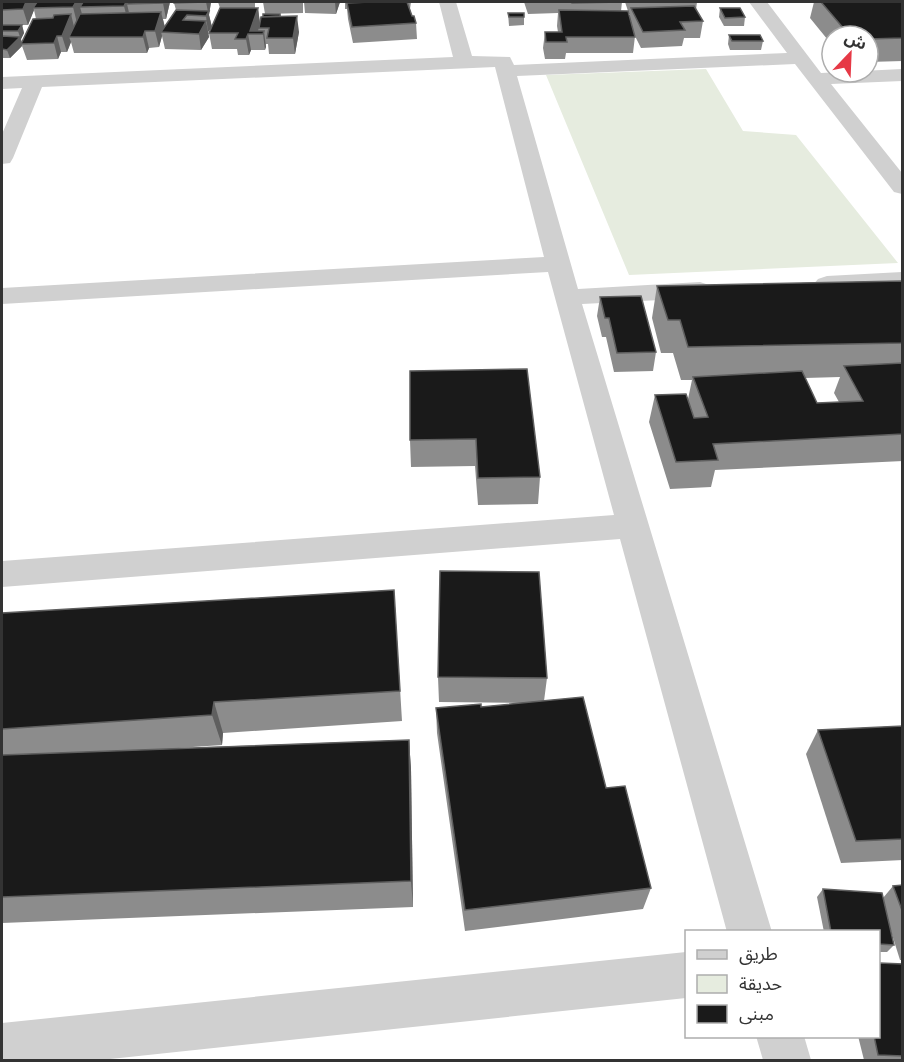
<svg xmlns="http://www.w3.org/2000/svg" width="904" height="1062" viewBox="0 0 904 1062" font-family="'Roboto Condensed','Noto Sans Arabic',sans-serif">
	<style>
		.green { fill: #e6ecdf }
		.lines { fill: none; stroke-linecap: round; stroke-linejoin: round }
		.minor { fill: #d0d0d0; fill-rule: evenodd }
		.wall { fill: #8c8c8c; fill-rule: evenodd }
		.shaded-wall { fill: #5f5f5f }
		.building { fill: #1a1a1a; stroke: #5f5f5f; stroke-width: 1.5 }
	</style>
	<rect width="100%" height="100%" fill="#fff"/>
	<path class="green" d="M706 69 743 131 796 135 898 263 629 275 546 75Z"/>
	<g class="lines">
		<g class="minor">
			<path d="M439 2H456L472 56 510 57 514 65 787 53 749 2H767L821 73 902 69V81L831 84 902 173V194L894 192 795 64 517 76 578 289 700 282 709 285 713 290 709 295 700 298 582 304 772 932H727L620 539 2 587V561L614 515 548 272 2 304V288L544 257 495 67 42 87 13 158 10 163 2 164V134L22 88 2 89V77L453 57Z"/>
			<path d="M902 272V288L827 292 818 289 814 284 818 279 827 276Z"/>
			<path d="M686 952V998L101 1060H2V1023Z"/>
			<path d="M756 1036H804L811 1060H763Z"/>
		</g>
	</g>
	<g class="wall">
		<path d="M2 2H170L166 19H163L165 27 176 10 174 3 211 2 209 15 212 27 208 32 209 37 201 50 165 49 162 36 159 47 149 48 147 53H74L71 42 67 52H61L58 59 27 60 22 46 10 58H2ZM34 10 36 19 22 43 21 39 24 33 22 25H28Z"/>
		<path d="M218 2H255V8H258L260 23 280 14 281 16 299 32 295 54H269L268 44H266L265 50H251L249 55H238L237 49H212L209 33 220 8Z"/>
		<path d="M263 2H303V13L265 14Z"/>
		<path d="M304 2H340L336 14 305 13Z"/>
		<path d="M345 2H411L410 9 412 16 416 23 417 39 353 43 348 19 347 9H345Z"/>
		<path d="M524 2H622L621 11 630 18V14H629L625 2H697L696 10 703 21 700 38H684L682 46 641 48 635 36 633 53H566L565 59H545L543 48 545 32H558L557 26 558 13 528 14Z"/>
		<path d="M814 2H903V61L868 62V36H832V45L810 18Z"/>
		<path d="M720 8 745 17 744 26H724L719 17Z"/>
		<path d="M508 13 524 17V25L509 26Z"/>
		<path d="M729 35 763 41 761 50H730L728 44Z"/>
		<path d="M903 281V461L715 470 711 487 670 489 649 422 655 395 688 399 692 380H681L673 353H661L652 318 657 286ZM840 377 834 393 839 402 817 403 805 378Z"/>
		<path d="M600 297 656 352 653 371 614 372 606 337H602L597 316Z"/>
		<path d="M410 371 540 477 538 504 478 505 475 466 411 467 410 440Z"/>
		<path d="M394 590 402 721 223 733 222 745 178 748 409 740 411 769 413 907 2 923V613Z"/>
		<path d="M438 677 547 678 544 701 606 788 651 888 643 909 465 931 437 733 436 708 481 707 521 703 439 702Z"/>
		<path d="M903 726V860L841 863 806 754 818 730Z"/>
		<path d="M903 885V960H900L890 928 894 945 887 952H879V932H824L817 897 823 889 883 898 893 886Z"/>
		<path d="M903 964V1060H864L858 1036H879Z"/>
	</g>
	<g class="shaded-wall">
		<path d="M26 2H36L37 3 33 8 34 10 28 25 23 9Z"/>
		<path d="M76 2H89L80 7 82 14 77 23 73 7Z"/>
		<path d="M126 2H128L127 4 130 17 128 22 124 6Z"/>
		<path d="M163 2H170L166 19 163 3Z"/>
		<path d="M206 2H211L209 15 212 27 208 32 206 16 208 12Z"/>
		<path d="M335 2H340L336 14Z"/>
		<path d="M258 8 260 24 257 34 250 31Z"/>
		<path d="M161 12 165 28 161 32 162 36 159 47 155 31Z"/>
		<path d="M71 14 75 31 69 37 71 42 67 52 62 36Z"/>
		<path d="M297 16 299 32 295 54 293 38Z"/>
		<path d="M206 21 209 37 201 50 199 34Z"/>
		<path d="M22 25 24 33 21 39 22 46 10 58 7 50 20 37 18 31Z"/>
		<path d="M145 31 149 48 147 53 143 37Z"/>
		<path d="M264 31 266 47 265 50 263 34Z"/>
		<path d="M248 34 251 50 249 55 246 39Z"/>
		<path d="M57 36 61 52 58 59 54 43Z"/>
		<path d="M214 702 223 733 222 745 212 715Z"/>
		<path d="M409 740 411 769 413 907 411 881Z"/>
	</g>
	<g class="building">
		<path d="M2 2H26L23 9 2 10Z"/>
		<path d="M37 2H76L73 7 33 8Z"/>
		<path d="M83 2H126L124 6 80 7Z"/>
		<path d="M128 2H163V3L127 4Z"/>
		<path d="M174 2H206L174 3Z"/>
		<path d="M370 2H407L412 16H414L416 23 352 27 347 3Z"/>
		<path d="M571 2H622L572 3Z"/>
		<path d="M821 2H903V38L868 39V36H850Z"/>
		<path d="M694 6 703 21 680 22 685 30 643 32 631 8Z"/>
		<path d="M220 8H258L250 31H264L263 34H248L246 39H235L238 33H209Z"/>
		<path d="M720 8H740L745 17 725 18Z"/>
		<path d="M176 10 209 11 206 16 187 15 183 20 206 21 199 34 161 32Z"/>
		<path d="M559 10 628 11 635 37H566L567 42H546L545 32H562Z"/>
		<path d="M161 12 155 31H145L143 37H69L80 14Z"/>
		<path d="M508 13H524V17H509Z"/>
		<path d="M71 14 62 36H57L54 43 21 44 33 19 53 18 54 15Z"/>
		<path d="M263 14H280V16L263 17Z"/>
		<path d="M297 16 293 38H267L269 28H259L261 17Z"/>
		<path d="M2 25H22L18 31H2Z"/>
		<path d="M729 35H760L763 41H732Z"/>
		<path d="M2 36 20 37 7 50 2 49Z"/>
		<path d="M903 281V343L688 347 680 320H668L657 286Z"/>
		<path d="M641 296 656 352 617 353 609 318H605L600 297Z"/>
		<path d="M903 363V434L713 444 718 460 676 462 655 395 686 394 694 418 708 417 693 377 802 371 817 403 863 401 844 366Z"/>
		<path d="M527 369 540 477 478 478 476 439 410 440V371Z"/>
		<path d="M440 571 539 572 547 678 438 677Z"/>
		<path d="M394 590 400 691 214 702 212 715 2 729V613Z"/>
		<path d="M583 697 606 788 625 786 651 888 465 910 436 708 481 704V707Z"/>
		<path d="M903 726V839L856 841 818 730Z"/>
		<path d="M409 740 411 881 2 897V755Z"/>
		<path d="M903 885V913L893 886Z"/>
		<path d="M823 889 882 893 894 945 879 944V932H831Z"/>
		<path d="M879 963 903 964V1056L878 1055 874 1036H879Z"/>
	</g>
	<rect width="904" height="1062" fill="none" stroke="#333333" stroke-width="6"/>
	<rect x="685" y="930" width="195" height="108" fill="#ffffff" stroke="#adadad" stroke-width="1.5"/>
	<rect x="697" y="950" width="30" height="9" fill="#d0d0d0" stroke="#adadad" stroke-width="1.5"/>
	<text x="739" y="960" font-size="18" fill="#333333">طريق</text>
	<rect x="697" y="975" width="30" height="18" fill="#e6ecdf" stroke="#adadad" stroke-width="1.5"/>
	<text x="739" y="990" font-size="18" fill="#333333">حديقة</text>
	<rect x="697" y="1005" width="30" height="18" fill="#1a1a1a" stroke="#adadad" stroke-width="1.5"/>
	<text x="739" y="1020" font-size="18" fill="#333333">مبنى</text>
	<g transform="translate(850 54) rotate(23)"><circle r="28" fill="#ffffff" stroke="#adadad" stroke-width="1.5"/>
	<path d="M0-4.5L10 22L0 15L-10 22Z" fill="#e63946"/>
	<text y="-9" font-size="16" font-weight="bold" text-anchor="middle" fill="#333333">ش</text>
	</g>
</svg>
